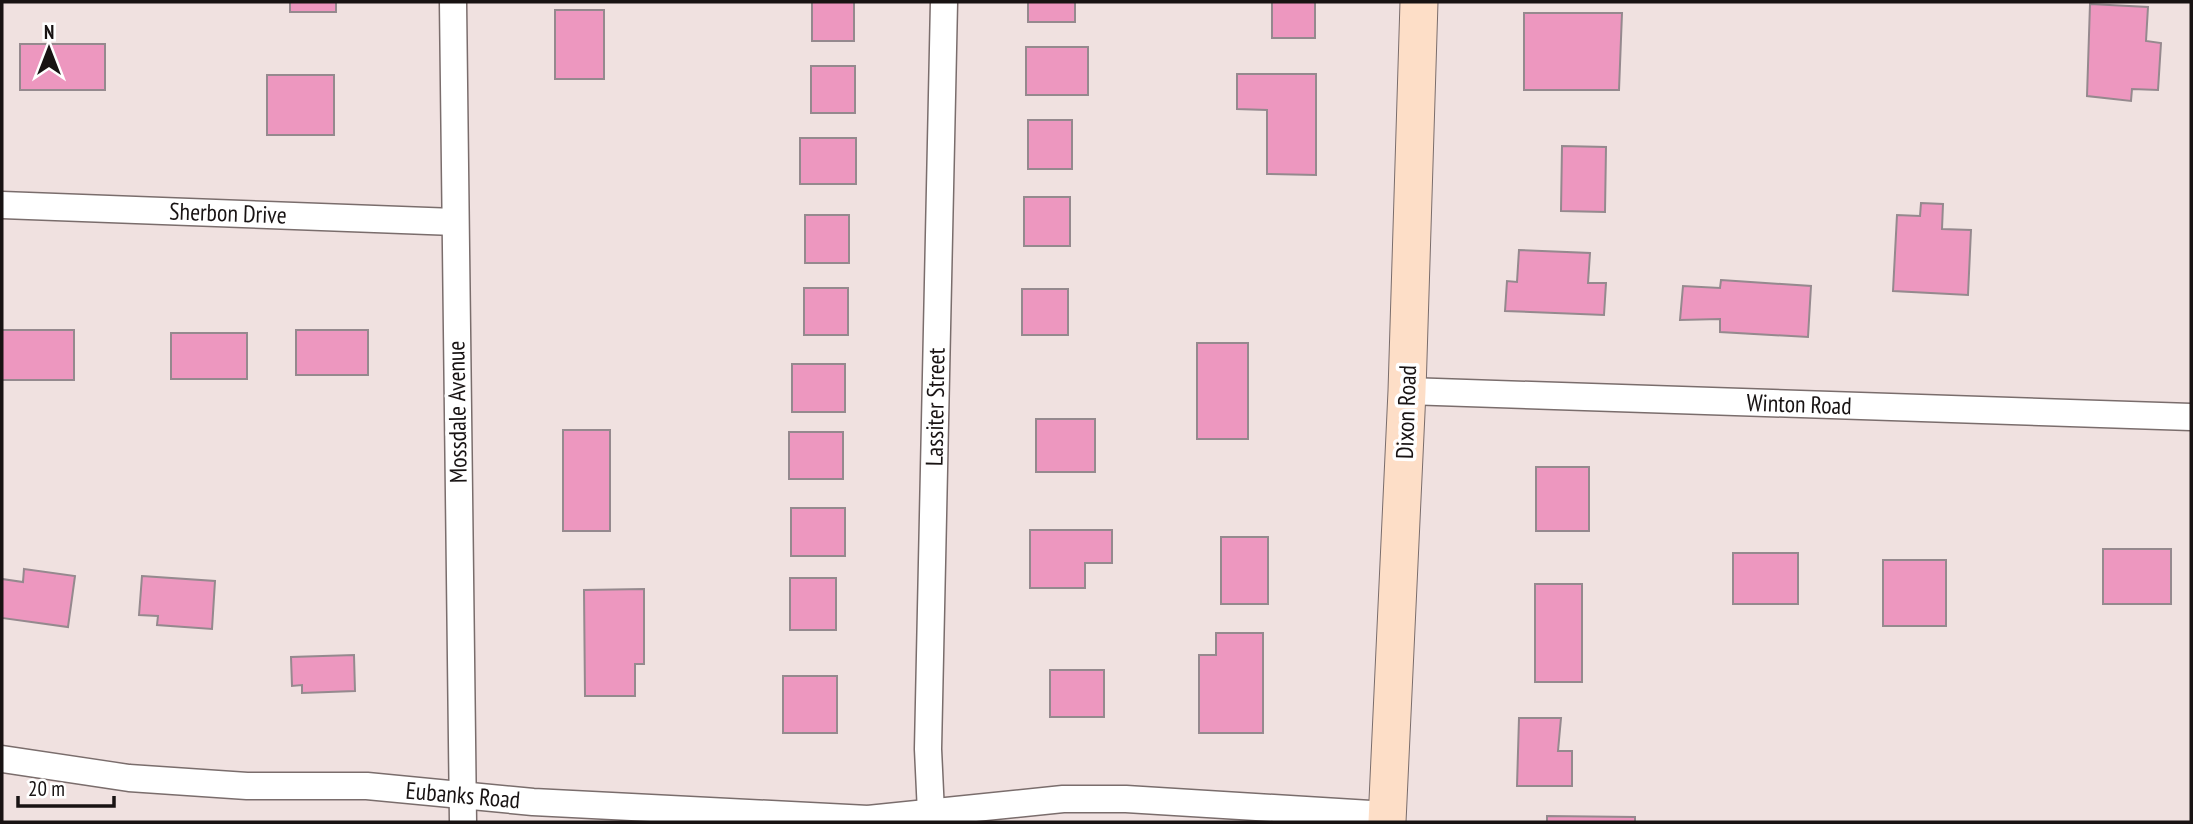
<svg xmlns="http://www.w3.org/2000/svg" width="2193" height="824" viewBox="0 0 2193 824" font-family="'PT Sans Narrow',sans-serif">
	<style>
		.building { fill: #ed97bf; stroke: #95898e; stroke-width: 2 }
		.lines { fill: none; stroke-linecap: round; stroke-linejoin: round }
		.street-casing { stroke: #7a6d6c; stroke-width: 29 }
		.secondary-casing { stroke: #7a6d6c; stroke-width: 39 }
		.street { stroke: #fff; stroke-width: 26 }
		.secondary { stroke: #fddec7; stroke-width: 37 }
		.labels { text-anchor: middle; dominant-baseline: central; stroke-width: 7; stroke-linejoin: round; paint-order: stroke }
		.street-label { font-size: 24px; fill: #181313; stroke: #fff }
	</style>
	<rect width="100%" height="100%" fill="#f0e1e0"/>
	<g class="building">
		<rect x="290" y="2" width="46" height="10"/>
		<rect x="812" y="2" width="42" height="39"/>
		<rect x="1028" y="2" width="47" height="20"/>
		<rect x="1272" y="2" width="43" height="36"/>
		<path d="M2090 4 2148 7 2146 41 2161 43 2158 90 2132 89 2131 101 2087 96Z"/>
		<rect x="555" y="10" width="49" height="69"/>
		<path d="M1524 13H1622L1619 90H1524Z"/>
		<rect x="20" y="44" width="85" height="46"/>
		<rect x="1026" y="47" width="62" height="48"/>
		<rect x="811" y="66" width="44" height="47"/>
		<path d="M1237 74H1316V175L1267 174V110L1237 109Z"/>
		<rect x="267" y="75" width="67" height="60"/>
		<rect x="1028" y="120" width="44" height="49"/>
		<rect x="800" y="138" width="56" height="46"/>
		<path d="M1562 146 1606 147 1605 212 1561 211Z"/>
		<rect x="1024" y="197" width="46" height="49"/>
		<path d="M1921 203 1943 204 1942 229 1971 230 1968 295 1893 291 1897 215 1920 216Z"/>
		<rect x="805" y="215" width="44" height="48"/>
		<path d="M1519 250 1590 253 1588 283H1606L1604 315 1505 311 1507 281 1517 282Z"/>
		<path d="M1721 280 1811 286 1808 337 1720 332V319L1680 320 1683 286 1720 288Z"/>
		<rect x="804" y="288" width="44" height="47"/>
		<rect x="1022" y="289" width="46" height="46"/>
		<rect x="2" y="330" width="72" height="50"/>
		<rect x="296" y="330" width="72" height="45"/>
		<rect x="171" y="333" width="76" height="46"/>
		<rect x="1197" y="343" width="51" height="96"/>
		<rect x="792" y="364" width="53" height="48"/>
		<rect x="1036" y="419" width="59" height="53"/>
		<rect x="563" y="430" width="47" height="101"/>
		<rect x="789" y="432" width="54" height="47"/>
		<rect x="1536" y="467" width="53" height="64"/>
		<rect x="791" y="508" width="54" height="48"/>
		<path d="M1030 530H1112V563H1085V588H1030Z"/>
		<rect x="1221" y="537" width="47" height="67"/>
		<rect x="2103" y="549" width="68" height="55"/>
		<rect x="1733" y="553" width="65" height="51"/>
		<rect x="1883" y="560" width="63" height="66"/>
		<path d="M24 569 75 576 68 627 2 618V579L23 582Z"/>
		<path d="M142 576 215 581 212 629 157 625 158 616 139 615Z"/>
		<rect x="790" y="578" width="46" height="52"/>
		<rect x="1535" y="584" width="47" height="98"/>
		<path d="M644 589V664H635V696H585L584 590Z"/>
		<path d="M1216 633H1263V733H1199V655H1216Z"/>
		<path d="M354 655 355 691 302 693V685L292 686 291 657Z"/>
		<rect x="1050" y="670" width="54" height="47"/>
		<rect x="783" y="676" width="54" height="57"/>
		<path d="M1519 718H1561L1558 751H1572V786H1517Z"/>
		<path d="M1547 816 1635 817V822H1547Z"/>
	</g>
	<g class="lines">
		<defs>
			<g id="street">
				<path d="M453 2 463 822"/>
				<path d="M2 205 455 222"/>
				<path d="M1407 391 2191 417"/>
				<path d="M2 759 129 778 247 786H367L533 802 868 819 1063 799H1126L1387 815"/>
				<path d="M931 813 928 749 944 2"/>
			</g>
			<path id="secondary" d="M1387 822 1407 391 1419 2"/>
		</defs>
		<use href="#street" class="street-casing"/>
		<use href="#secondary" class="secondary-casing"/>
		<use href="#street" class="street"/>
		<use href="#secondary" class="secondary"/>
	</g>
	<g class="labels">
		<g class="street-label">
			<text transform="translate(228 213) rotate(2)">Sherbon Drive</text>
			<text transform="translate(1799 404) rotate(2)">Winton Road</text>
			<text transform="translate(935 407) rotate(-89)">Lassiter Street</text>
			<text transform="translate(457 412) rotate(-91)">Mossdale Avenue</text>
			<text transform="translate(1406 412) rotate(-88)">Dixon Road</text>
			<text transform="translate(463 795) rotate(5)">Eubanks Road</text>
		</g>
	</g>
	<rect width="2193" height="824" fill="none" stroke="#181313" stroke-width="7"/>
	<g transform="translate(49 49)" stroke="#ffffff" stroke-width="5" paint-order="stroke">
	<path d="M0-5L12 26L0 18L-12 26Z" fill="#181313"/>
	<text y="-10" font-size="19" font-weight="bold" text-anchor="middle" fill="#181313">N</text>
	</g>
	<path d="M18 796v10h96v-10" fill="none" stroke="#181313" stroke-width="3.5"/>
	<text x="28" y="796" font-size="21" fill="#181313" stroke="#ffffff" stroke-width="5" paint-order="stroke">20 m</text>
</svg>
